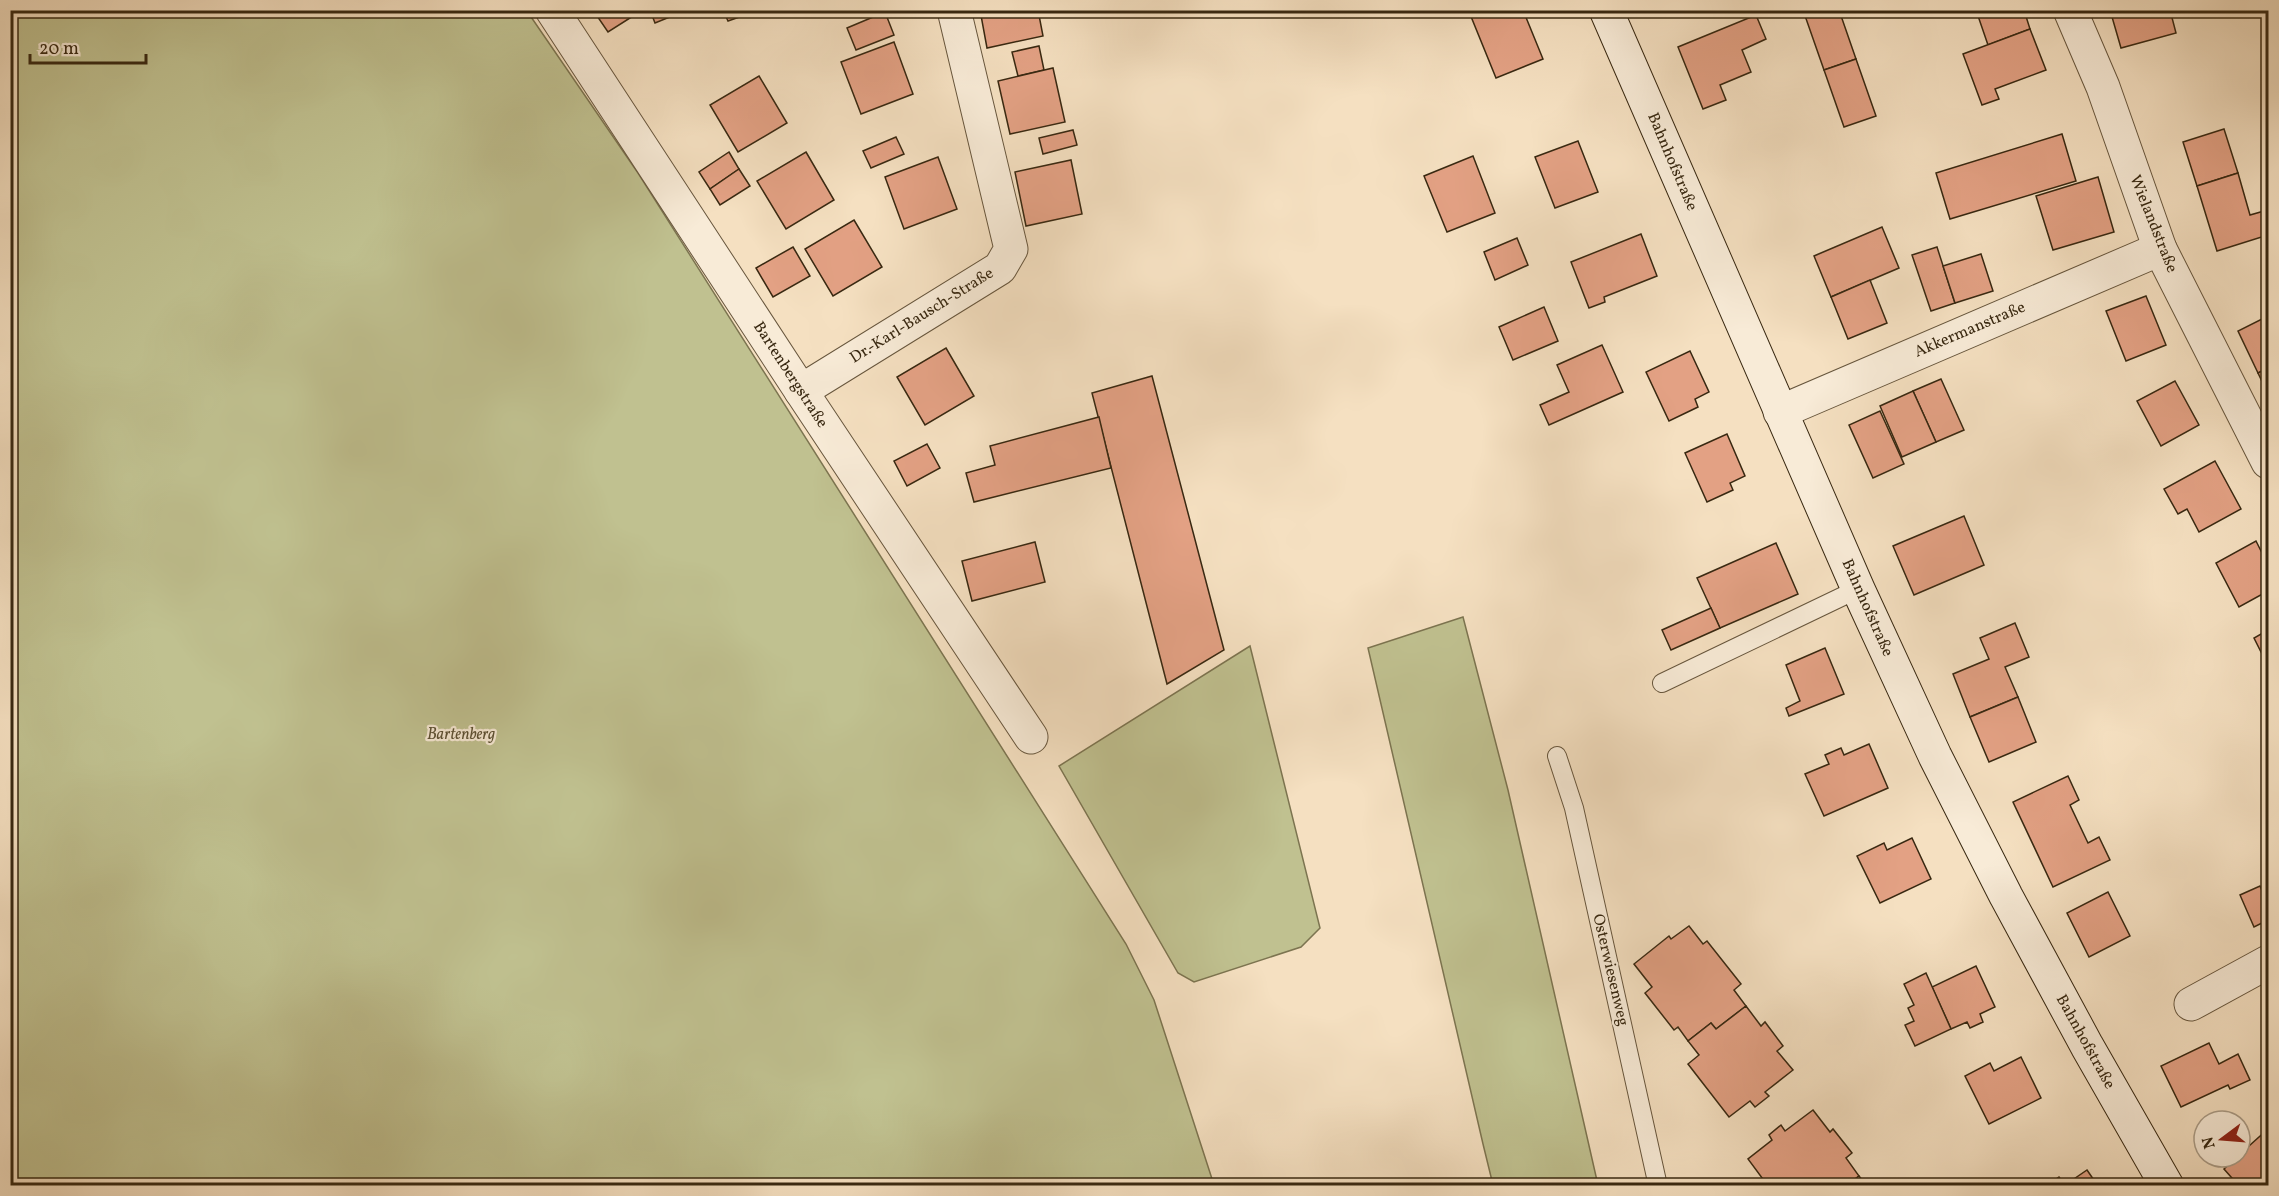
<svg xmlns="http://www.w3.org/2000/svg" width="2279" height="1196" viewBox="0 0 2279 1196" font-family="Vollkorn,serif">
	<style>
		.green { fill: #c0c190; stroke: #7c7450; stroke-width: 1.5 }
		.building { fill: #e3a184; stroke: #382811; stroke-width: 1.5 }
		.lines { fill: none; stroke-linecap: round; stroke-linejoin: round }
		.lane-casing { stroke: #67563d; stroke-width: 20 }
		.street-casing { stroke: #67563d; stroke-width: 35 }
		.secondary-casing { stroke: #382811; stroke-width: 35 }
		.lane { stroke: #f8ebd7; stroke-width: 18 }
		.street { stroke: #f8ebd7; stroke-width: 33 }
		.secondary { stroke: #f8ebd7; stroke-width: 33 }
		.labels { text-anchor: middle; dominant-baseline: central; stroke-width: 4.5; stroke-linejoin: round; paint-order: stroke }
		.street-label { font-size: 16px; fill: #382811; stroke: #f8ebd7 }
		.park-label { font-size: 16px; font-style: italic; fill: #5a4e31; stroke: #f8ebd7 }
	</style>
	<rect width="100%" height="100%" fill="#f5e0c1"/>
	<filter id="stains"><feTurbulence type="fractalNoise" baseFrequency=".00333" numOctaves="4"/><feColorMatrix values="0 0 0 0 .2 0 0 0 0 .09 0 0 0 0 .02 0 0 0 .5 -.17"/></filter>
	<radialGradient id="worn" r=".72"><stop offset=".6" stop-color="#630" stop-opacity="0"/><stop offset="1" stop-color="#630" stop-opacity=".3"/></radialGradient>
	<g class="green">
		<path d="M10 11H527L638 173 1126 944 1154 1000 1214 1185H11Z"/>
		<path d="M1463 617 1508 790 1598 1185H1493L1483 1144 1368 648Z"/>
		<path d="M1250 646 1320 928 1301 947 1194 982 1178 973 1059 766Z"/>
	</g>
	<g class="building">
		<path d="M593 10H641V11L608 32Z"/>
		<path d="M650 10H687L655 23Z"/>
		<path d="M723 10H747L748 14 728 21Z"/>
		<path d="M980 10H1038L1043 36 987 48Z"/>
		<path d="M1478 10H1523L1543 59 1496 78 1470 14Z"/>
		<path d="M1803 10H1839L1856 59 1824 70Z"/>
		<path d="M1976 10H2024L2030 29 1988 45Z"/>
		<path d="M2110 10H2170L2176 33 2121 48Z"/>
		<path d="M885 12 894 35 856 50 847 28Z"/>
		<path d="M1756 15 1766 39 1742 50 1751 72 1720 85 1726 100 1703 109 1678 47Z"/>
		<path d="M2030 29 2046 70 1995 89 1999 99 1982 105 1963 54Z"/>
		<path d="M894 42 913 94 861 114 841 62Z"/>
		<path d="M1039 46 1044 70 1018 76 1012 52Z"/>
		<path d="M1856 59 1876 116 1844 127 1824 70Z"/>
		<path d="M1053 68 1065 122 1010 134 998 81Z"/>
		<path d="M759 76 787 123 738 152 710 105Z"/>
		<path d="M2224 129 2238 173 2197 186 2183 142Z"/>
		<path d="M1073 130 1077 145 1043 154 1039 138Z"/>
		<path d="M2062 134 2076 181 1950 219 1936 173Z"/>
		<path d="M896 137 904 154 871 168 863 151Z"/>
		<path d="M1578 141 1598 192 1555 208 1535 157Z"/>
		<path d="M729 152 739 169 710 189 699 172Z"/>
		<path d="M806 152 834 200 786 229 757 181Z"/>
		<path d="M1473 156 1495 213 1447 232 1424 176Z"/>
		<path d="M938 157 957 209 904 229 885 177Z"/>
		<path d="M1071 160 1082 214 1026 226 1015 172Z"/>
		<path d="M739 169 750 186 720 205 710 189Z"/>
		<path d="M2238 173 2250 215 2264 211 2268 235 2217 251 2197 186Z"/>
		<path d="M2098 177 2114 232 2053 250 2036 196Z"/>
		<path d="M854 220 882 267 833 296 805 249Z"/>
		<path d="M1882 227 1899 268 1831 297 1814 256Z"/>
		<path d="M1641 234 1657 276 1604 297 1605 302 1589 308 1571 262Z"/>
		<path d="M1517 238 1528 265 1495 280 1484 252Z"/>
		<path d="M793 247 810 276 773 297 756 268Z"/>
		<path d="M1937 247 1955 303 1931 311 1912 255Z"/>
		<path d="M1981 254 1993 291 1955 303 1943 266Z"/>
		<path d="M1870 280 1887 323 1848 339 1831 297Z"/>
		<path d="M2146 296 2166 345 2126 361 2106 311Z"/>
		<path d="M1544 307 1558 341 1513 360 1499 327Z"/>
		<path d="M2268 316V368L2258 373 2238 331Z"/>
		<path d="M1602 345 1623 392 1549 425 1540 405 1569 392 1557 365Z"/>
		<path d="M946 348 974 396 925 425 897 377Z"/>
		<path d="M1690 351 1709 392 1695 399 1698 407 1669 421 1646 372Z"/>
		<path d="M2268 368V394L2258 373Z"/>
		<path d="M1152 376 1224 650 1167 684 1092 393Z"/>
		<path d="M1941 379 1964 430 1936 442 1913 391Z"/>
		<path d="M2175 381 2199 425 2161 446 2137 401Z"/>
		<path d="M1913 391 1936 442 1902 457 1880 406Z"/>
		<path d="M1880 411 1904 464 1873 478 1849 425Z"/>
		<path d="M1099 417 1111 468 974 502 966 473 995 465 990 446Z"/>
		<path d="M1727 434 1745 476 1730 483 1733 490 1707 502 1685 453Z"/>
		<path d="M927 444 940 468 907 486 894 461Z"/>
		<path d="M2215 461 2241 509 2199 532 2187 509 2178 514 2164 489Z"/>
		<path d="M1964 516 1984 565 1914 595 1893 546Z"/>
		<path d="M2256 541 2268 565V591L2239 607 2216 563Z"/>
		<path d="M1035 542 1045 582 972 601 962 561Z"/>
		<path d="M1776 543 1798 594 1720 628 1697 578Z"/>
		<path d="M1711 608 1720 628 1671 650 1662 630Z"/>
		<path d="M2015 623 2029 657 2005 667 2018 697 1970 717 1953 674 1989 659 1980 638Z"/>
		<path d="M2268 630V666L2254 638Z"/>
		<path d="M1825 648 1844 694 1789 716 1786 708 1800 701 1786 665Z"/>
		<path d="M2018 697 2036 742 1989 762 1970 717Z"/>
		<path d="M1869 744 1888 788 1824 816 1805 774 1829 764 1825 755 1841 748 1844 755Z"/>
		<path d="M2068 776 2079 800 2070 805 2088 843 2099 837 2110 860 2053 887 2013 802Z"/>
		<path d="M1912 838 1931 879 1880 903 1857 856 1884 843 1887 850Z"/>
		<path d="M2260 886 2268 904V920L2254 927 2240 895Z"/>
		<path d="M2108 892 2130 936 2089 957 2067 913Z"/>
		<path d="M1689 926 1703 944 1707 941 1741 984 1734 990 1746 1006 1716 1029 1711 1023 1688 1041 1678 1027 1674 1030 1645 993 1652 987 1634 964 1669 936 1671 939Z"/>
		<path d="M1976 966 1995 1007 1980 1014 1983 1022 1970 1028 1967 1022 1951 1029 1932 987Z"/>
		<path d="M1926 973 1951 1029 1915 1046 1905 1025 1914 1021 1908 1008 1914 1005 1904 984Z"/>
		<path d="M1746 1006 1761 1026 1765 1022 1783 1046 1777 1051 1793 1070 1765 1092 1769 1096 1755 1107 1750 1101 1729 1117 1688 1064 1699 1055 1688 1041 1711 1023 1716 1029Z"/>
		<path d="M2209 1043 2219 1064 2238 1054 2250 1080 2230 1089 2228 1085 2181 1107 2161 1066Z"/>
		<path d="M2021 1057 2041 1098 1989 1124 1965 1076 1990 1063 1994 1071Z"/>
		<path d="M1813 1110 1830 1132 1833 1129 1852 1153 1846 1158 1859 1176 1846 1186H1768L1748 1159 1772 1140 1769 1135 1781 1125 1785 1131Z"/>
		<path d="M2268 1129V1186H2239L2224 1169 2237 1157H2240V1154Z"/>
		<path d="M2087 1170 2098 1186H2046L2059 1177 2065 1185Z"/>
		<path d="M1859 1176 1867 1186H1846Z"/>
	</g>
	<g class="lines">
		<defs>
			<g id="lane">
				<path d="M1662 683 1858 589"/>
				<path d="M1557 756 1574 808 1658 1186"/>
			</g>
			<g id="street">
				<path d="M552 10 801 391 1031 737"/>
				<path d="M2070 10 2103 87 2160 249 2268 462"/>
				<path d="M801 391 1000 268 1011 249 954 10"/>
				<path d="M1780 412 2160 249"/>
				<path d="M2191 1004 2268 962"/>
			</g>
			<path id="secondary" d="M1606 10 1858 589 1935 756 2006 896 2087 1046 2167 1186"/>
		</defs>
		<use href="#lane" class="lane-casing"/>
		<use href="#street" class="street-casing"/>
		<use href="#secondary" class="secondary-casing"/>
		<use href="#lane" class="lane"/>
		<use href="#street" class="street"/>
		<use href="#secondary" class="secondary"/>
	</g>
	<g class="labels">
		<g class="street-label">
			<text transform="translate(1672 162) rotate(67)">Bahnhofstraße</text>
			<text transform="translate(2153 224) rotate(68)">Wielandstraße</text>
			<text transform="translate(922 316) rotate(-32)">Dr.-Karl-Bausch-Straße</text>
			<text transform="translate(1970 330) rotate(-23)">Akkermanstraße</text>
			<text transform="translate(790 375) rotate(57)">Bartenbergstraße</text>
			<text transform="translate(1867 608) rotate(66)">Bahnhofstraße</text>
			<text transform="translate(1610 970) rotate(77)">Osterwiesenweg</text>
			<text transform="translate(2085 1042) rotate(61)">Bahnhofstraße</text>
		</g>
		<g class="park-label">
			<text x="461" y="735">Bartenberg</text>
		</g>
	</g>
	<rect width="2279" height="1196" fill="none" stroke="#f5e0c1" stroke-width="36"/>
	<rect x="12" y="12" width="2255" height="1172" fill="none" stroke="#382811" stroke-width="3"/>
	<rect x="18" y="18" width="2243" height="1160" fill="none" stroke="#382811" stroke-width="1.5"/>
	<g transform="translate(2222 1139) rotate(254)"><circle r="28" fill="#f8ebd7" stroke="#ab9d88" stroke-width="1.5"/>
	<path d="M0-4.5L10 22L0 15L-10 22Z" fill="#8f2418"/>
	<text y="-9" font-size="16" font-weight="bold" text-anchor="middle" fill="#382811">N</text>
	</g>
	<path d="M30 54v9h116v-9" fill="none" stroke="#382811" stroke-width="3"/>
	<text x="39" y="54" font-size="18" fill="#382811" stroke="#f8ebd7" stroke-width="4.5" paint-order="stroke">20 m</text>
	<rect width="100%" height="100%" filter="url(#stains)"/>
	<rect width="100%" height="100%" fill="url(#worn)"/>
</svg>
